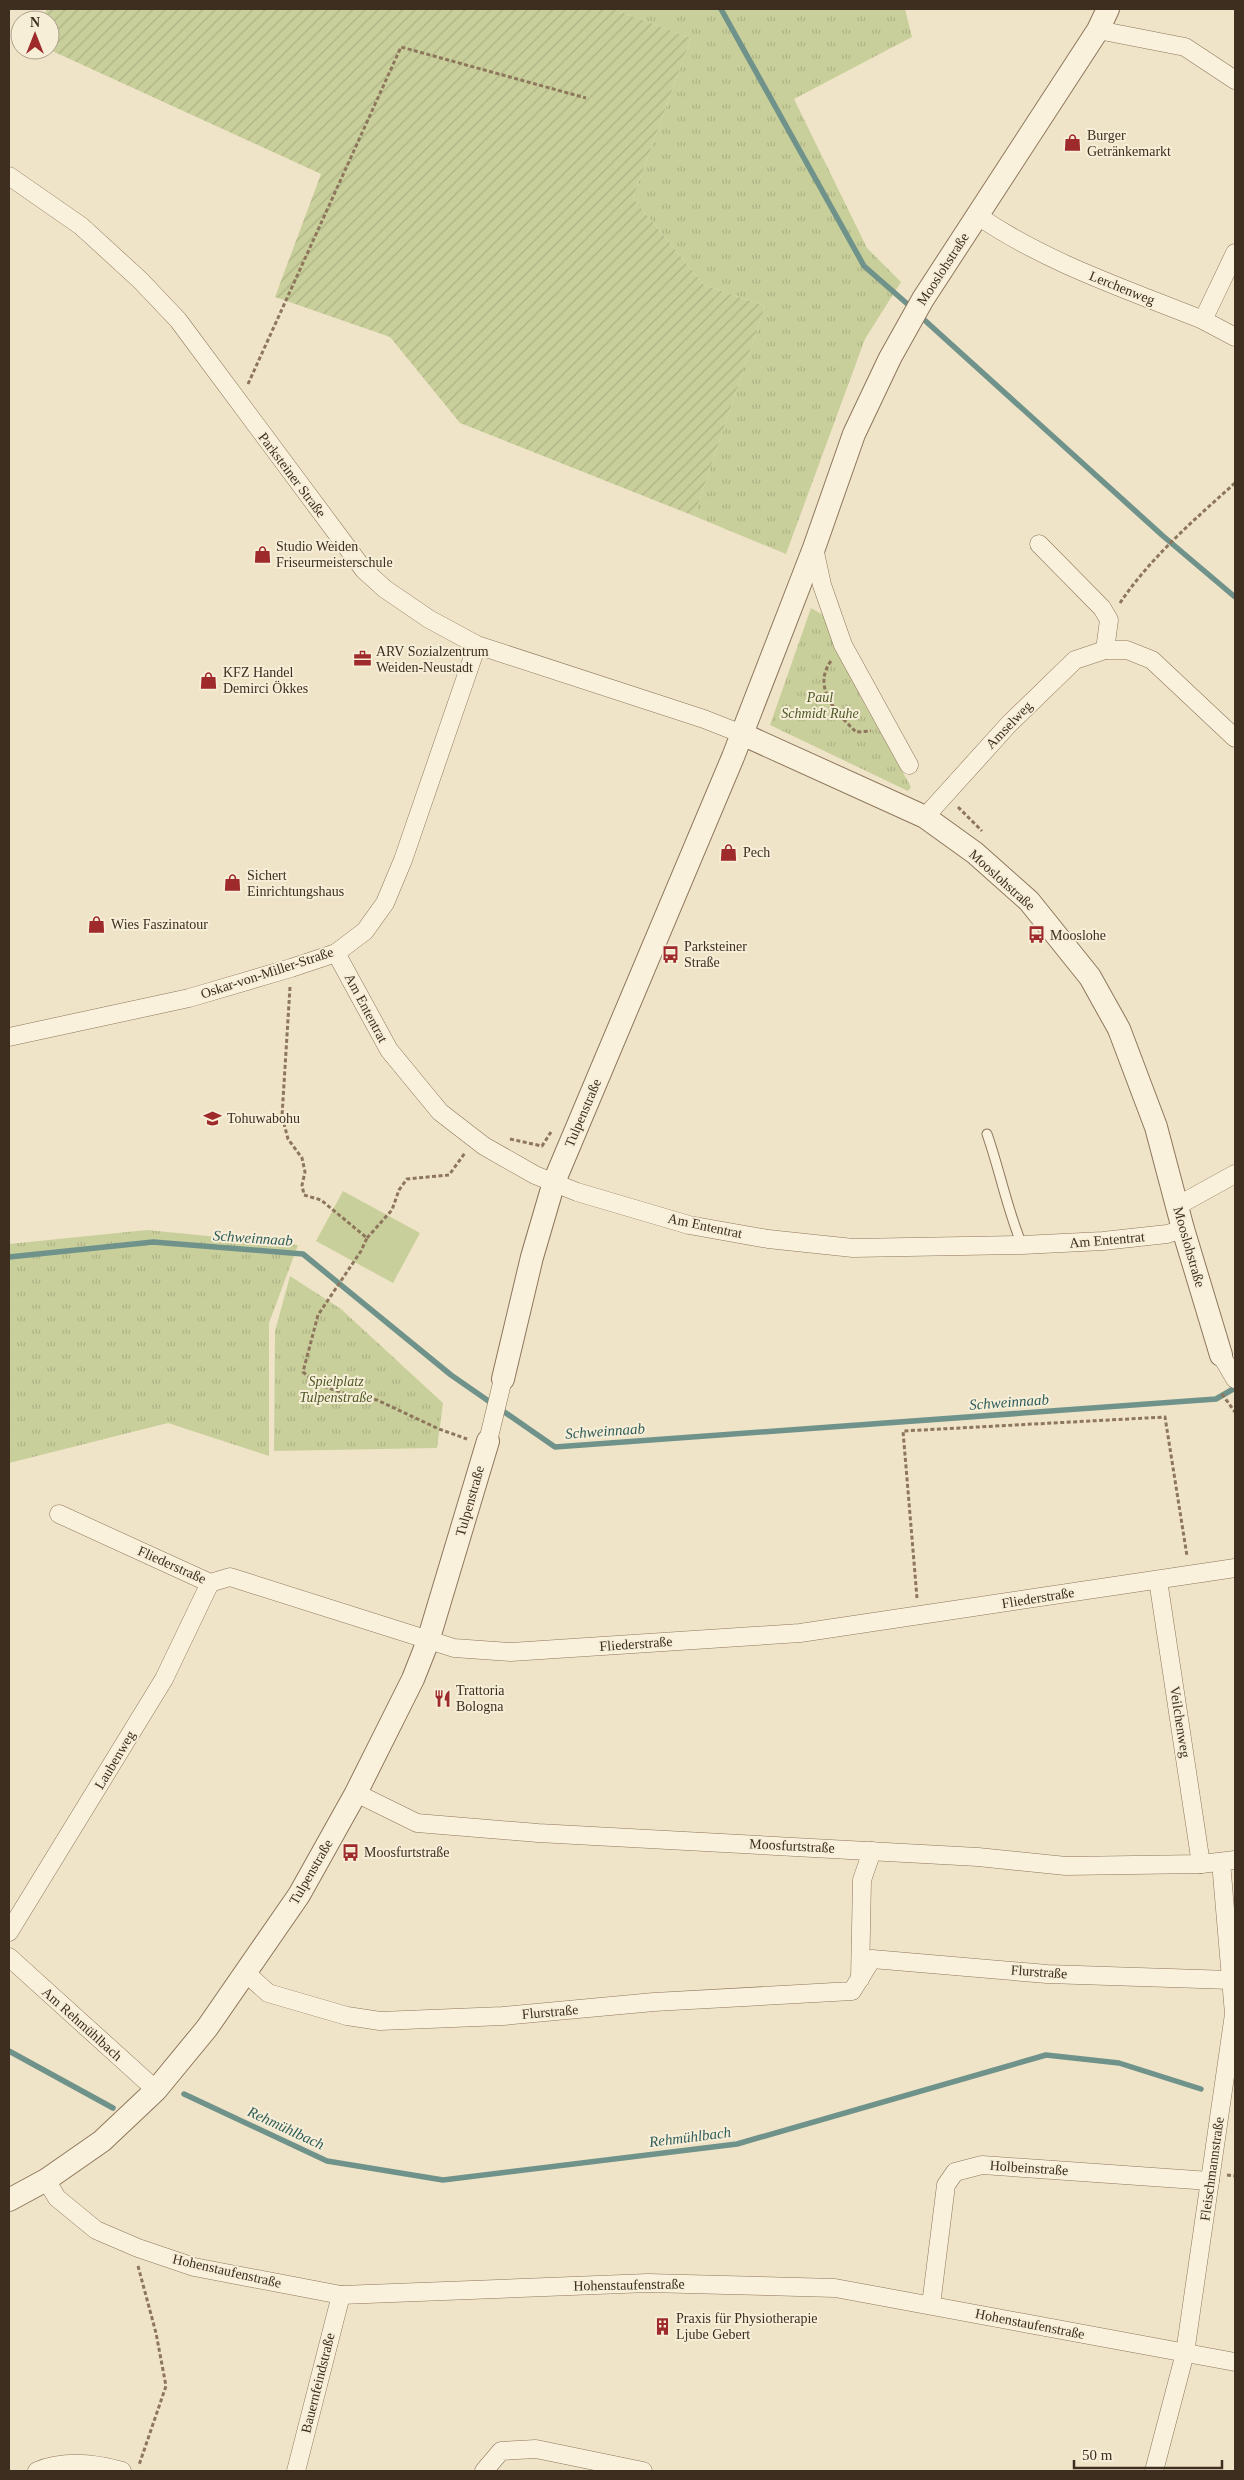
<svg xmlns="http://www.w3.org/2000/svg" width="1244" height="2480" viewBox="0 0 1244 2480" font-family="'Times New Roman',serif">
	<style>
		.grass { fill: url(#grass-tufts) }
		.garden { fill: url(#garden-furrows) }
		.pitch { fill: #c9cf9b }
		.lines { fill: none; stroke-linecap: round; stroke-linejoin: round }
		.stream { stroke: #6f938a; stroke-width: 5.5 }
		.service-casing { stroke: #8d765c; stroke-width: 11 }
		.minor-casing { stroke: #8d765c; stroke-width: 19 }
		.tertiary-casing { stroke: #8d765c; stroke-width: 24 }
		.path { stroke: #8d765c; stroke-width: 3; stroke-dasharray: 4 2.5; stroke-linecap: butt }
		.service { stroke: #faf1dc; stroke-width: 9 }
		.minor { stroke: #faf1dc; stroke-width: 18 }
		.tertiary { stroke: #faf1dc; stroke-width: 22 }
		.labels { text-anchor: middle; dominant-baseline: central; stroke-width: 4; stroke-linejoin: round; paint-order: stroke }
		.poi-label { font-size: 14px; fill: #3d2e20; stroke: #f7eed8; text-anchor: start }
		.street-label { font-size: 14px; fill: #3d2e20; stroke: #f7eed8 }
		.park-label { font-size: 14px; font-style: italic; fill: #4d5a26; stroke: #f7eed8 }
		.water-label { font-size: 15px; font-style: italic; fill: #2f5d5a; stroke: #f7eed8 }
	</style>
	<defs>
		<pattern id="grass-tufts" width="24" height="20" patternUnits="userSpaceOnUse" patternTransform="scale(1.25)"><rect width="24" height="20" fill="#c9cf9b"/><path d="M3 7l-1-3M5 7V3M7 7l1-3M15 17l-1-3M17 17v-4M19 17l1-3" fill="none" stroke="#aeb285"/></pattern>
		<pattern id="garden-furrows" width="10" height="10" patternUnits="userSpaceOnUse" patternTransform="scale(1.25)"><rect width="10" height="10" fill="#c9cf9b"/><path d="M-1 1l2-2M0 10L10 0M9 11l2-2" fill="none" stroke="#aeb285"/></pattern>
	</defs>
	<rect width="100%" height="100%" fill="#f0e4c8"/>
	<g class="grass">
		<path d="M613 9H905L912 37 794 99 867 248 901 282 865 339 786 554 694 516 765 306 704 285 633 198 691 38Z"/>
		<path d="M811 608 823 615 860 696 911 787 908 791 770 725Z"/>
		<path d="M147 1230 298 1245 269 1323V1456L168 1423 9 1463V1244Z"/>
		<path d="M290 1276 341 1309 443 1403 437 1448 274 1451 275 1331Z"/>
	</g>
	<path class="garden" d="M47 9H613L691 38 633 198 704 285 765 306 694 516 460 423 390 337 275 297 321 174 50 50V20H42Z"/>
	<path class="pitch" d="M343 1191 420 1233 393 1283 316 1241Z"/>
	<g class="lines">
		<g class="stream">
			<path d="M721 9 864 266 912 308"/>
			<path d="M920 316 1163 536 1235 597"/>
			<path d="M9 1257 153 1242 303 1254 451 1375 555 1447 1216 1399 1235 1388"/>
			<path d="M9 2051 113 2108"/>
			<path d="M184 2094 327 2161 443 2180 737 2144 1046 2055 1119 2063 1201 2089"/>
		</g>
		<defs>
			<path id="service" d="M987 1134C1000 1171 1007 1209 1022 1245"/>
			<g id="minor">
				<path d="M1098 30 1185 47 1235 80"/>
				<path d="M9 176 81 226 140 280 178 320 364 570 385 589 429 619 477 645 704 719 742 734"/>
				<path d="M978 216C1047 263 1126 289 1203 320L1235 253"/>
				<path d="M1203 320 1235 337"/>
				<path d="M1039 544 1102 608 1109 620 1105 650"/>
				<path d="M814 548 822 585 843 645 909 765"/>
				<path d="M925 817 1009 724 1075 660 1105 650H1127L1152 660 1235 738"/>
				<path d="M336 953 389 1050 440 1112 484 1146 535 1175 577 1192 689 1225 768 1239 853 1248 1022 1245 1103 1241 1167 1234 1183 1229"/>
				<path d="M9 1037 189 998 291 968 336 953 365 931 385 903 403 860 477 645"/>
				<path d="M1177 1206 1235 1174"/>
				<path d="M1221 1355 1235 1379"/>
				<path d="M488 1441 503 1379"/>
				<path d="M59 1514 210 1583 230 1577 454 1648 511 1652 800 1633 1235 1568"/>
				<path d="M1158 1580 1201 1864"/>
				<path d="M356 1793 417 1823 538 1833 978 1857 1066 1866 1201 1864 1235 1860"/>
				<path d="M9 1932 164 1679 210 1583"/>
				<path d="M9 1957 156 2090"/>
				<path d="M246 1973 268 1993 347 2016 380 2021 503 2016 654 2002 852 1991 872 1959 1047 1974 1231 1980"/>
				<path d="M860 1979 862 1880 872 1851"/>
				<path d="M46 2180 57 2198 96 2230 138 2248 194 2267 341 2295 648 2283 835 2288 1235 2362"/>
				<path d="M931 2305 946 2185 955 2172 982 2165 1210 2181"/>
				<path d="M37 2471C64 2460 94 2463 122 2471"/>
				<path d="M296 2471 341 2295"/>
				<path d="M484 2471 501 2451 536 2449 643 2471"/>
				<path d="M1154 2471 1185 2353 1234 2014 1221 1862"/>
			</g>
			<g id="tertiary">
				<path d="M742 734 925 817 975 853 1029 901 1090 977 1119 1029 1156 1127 1183 1229 1221 1355"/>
				<path d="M503 1379 532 1257 554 1182 733 757 814 548 854 434 890 358 923 299 1098 30 1108 9"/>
				<path d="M9 2200 46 2180 102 2141 156 2090 207 2028 299 1895 356 1793 413 1679 428 1641 488 1441"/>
			</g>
		</defs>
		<use href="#service" class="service-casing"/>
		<use href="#minor" class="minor-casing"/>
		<use href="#tertiary" class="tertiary-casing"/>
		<g class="path">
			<path d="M248 384 401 47 586 98"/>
			<path d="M1120 603C1150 558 1195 519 1235 483"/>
			<path d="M831 661C811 688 838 714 856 732L871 731"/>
			<path d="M958 807 982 831"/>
			<path d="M290 987 282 1116 288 1139 302 1158 305 1172 302 1185 304 1195 321 1200 367 1238 361 1251 318 1315 303 1372 317 1384 346 1394 377 1400 439 1429 467 1439"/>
			<path d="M510 1139 542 1146 551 1132"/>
			<path d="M367 1238 392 1210 399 1190 407 1179 449 1175 465 1153"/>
			<path d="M1222 1394 1235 1412"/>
			<path d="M917 1598 903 1431 1165 1417 1187 1556"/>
			<path d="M1227 2175 1235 2176"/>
			<path d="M138 2266 156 2333 166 2386 139 2465"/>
		</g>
		<use href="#service" class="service"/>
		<use href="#minor" class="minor"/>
		<use href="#tertiary" class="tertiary"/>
	</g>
	<defs>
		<symbol id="shop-bare" viewBox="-9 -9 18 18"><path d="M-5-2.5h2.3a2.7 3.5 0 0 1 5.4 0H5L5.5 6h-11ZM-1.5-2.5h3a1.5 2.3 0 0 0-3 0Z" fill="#9e2a2b" stroke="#f7eed8" stroke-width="2.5" paint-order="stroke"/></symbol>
		<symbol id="office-bare" viewBox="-9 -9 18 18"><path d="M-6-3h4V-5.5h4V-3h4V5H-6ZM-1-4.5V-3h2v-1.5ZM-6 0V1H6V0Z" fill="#9e2a2b" stroke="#f7eed8" stroke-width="2.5" paint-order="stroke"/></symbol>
		<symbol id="bus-bare" viewBox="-9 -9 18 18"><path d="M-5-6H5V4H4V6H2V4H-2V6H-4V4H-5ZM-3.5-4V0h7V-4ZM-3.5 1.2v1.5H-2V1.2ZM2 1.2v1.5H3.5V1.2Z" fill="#9e2a2b" stroke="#f7eed8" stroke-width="2.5" paint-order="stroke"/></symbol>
		<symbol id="school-bare" viewBox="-9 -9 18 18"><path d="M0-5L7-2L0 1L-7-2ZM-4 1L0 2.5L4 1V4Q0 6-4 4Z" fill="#9e2a2b" stroke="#f7eed8" stroke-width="2.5" paint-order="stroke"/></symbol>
		<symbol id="restaurant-bare" viewBox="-9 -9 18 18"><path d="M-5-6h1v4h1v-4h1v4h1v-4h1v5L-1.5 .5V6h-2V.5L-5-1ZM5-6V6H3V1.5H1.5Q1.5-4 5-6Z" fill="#9e2a2b" stroke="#f7eed8" stroke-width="2.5" paint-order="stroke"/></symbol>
		<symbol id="building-bare" viewBox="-9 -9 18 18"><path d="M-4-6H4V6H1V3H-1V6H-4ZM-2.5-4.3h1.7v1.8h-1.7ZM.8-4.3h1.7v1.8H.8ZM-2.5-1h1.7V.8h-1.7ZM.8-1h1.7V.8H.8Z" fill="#9e2a2b" stroke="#f7eed8" stroke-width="2.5" paint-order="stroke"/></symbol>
	</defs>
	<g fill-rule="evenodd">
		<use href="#shop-bare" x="1060" y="130" width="25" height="25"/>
		<use href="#shop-bare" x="250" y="542" width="25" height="25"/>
		<use href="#office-bare" x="350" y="646" width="25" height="25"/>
		<use href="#shop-bare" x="196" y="668" width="25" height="25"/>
		<use href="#shop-bare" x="716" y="840" width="25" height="25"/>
		<use href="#shop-bare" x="220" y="870" width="25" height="25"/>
		<use href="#shop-bare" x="84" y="912" width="25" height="25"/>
		<use href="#bus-bare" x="1024" y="922" width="25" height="25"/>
		<use href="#bus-bare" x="658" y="942" width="25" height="25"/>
		<use href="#school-bare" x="200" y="1106" width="25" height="25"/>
		<use href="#restaurant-bare" x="430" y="1686" width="25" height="25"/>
		<use href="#bus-bare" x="338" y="1840" width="25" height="25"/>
		<use href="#building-bare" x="650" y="2314" width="25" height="25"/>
	</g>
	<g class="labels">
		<g class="poi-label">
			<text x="1087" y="135">Burger<tspan x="1087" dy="16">Getränkemarkt</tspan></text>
			<text x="276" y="546">Studio Weiden<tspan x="276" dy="16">Friseurmeisterschule</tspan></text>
			<text x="376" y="651">ARV Sozialzentrum<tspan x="376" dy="16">Weiden-Neustadt</tspan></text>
			<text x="223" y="672">KFZ Handel<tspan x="223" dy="16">Demirci Ökkes</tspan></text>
			<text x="743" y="852">Pech</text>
			<text x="247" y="875">Sichert<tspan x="247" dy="16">Einrichtungshaus</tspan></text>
			<text x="111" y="924">Wies Faszinatour</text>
			<text x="1050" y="935">Mooslohe</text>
			<text x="684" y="946">Parksteiner<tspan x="684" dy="16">Straße</tspan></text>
			<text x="227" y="1118">Tohuwabohu</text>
			<text x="456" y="1690">Trattoria<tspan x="456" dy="16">Bologna</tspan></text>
			<text x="364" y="1852">Moosfurtstraße</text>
			<text x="676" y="2318">Praxis für Physiotherapie<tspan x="676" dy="16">Ljube Gebert</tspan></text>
		</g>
		<g class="street-label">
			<text transform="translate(943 269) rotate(-57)">Mooslohstraße</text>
			<text transform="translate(1122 288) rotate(22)">Lerchenweg</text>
			<text transform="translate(292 475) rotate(53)">Parksteiner Straße</text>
			<text transform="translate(1009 725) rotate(-46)">Amselweg</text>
			<text transform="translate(1002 880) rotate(42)">Mooslohstraße</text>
			<text transform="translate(267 973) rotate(-18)">Oskar-von-Miller-Straße</text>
			<text transform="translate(366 1008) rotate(62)">Am Ententrat</text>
			<text transform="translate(583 1113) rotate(-67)">Tulpenstraße</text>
			<text transform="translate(705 1226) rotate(12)">Am Ententrat</text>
			<text transform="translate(1107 1240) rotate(-5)">Am Ententrat</text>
			<text transform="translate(1189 1247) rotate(74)">Mooslohstraße</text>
			<text transform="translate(470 1501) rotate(-74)">Tulpenstraße</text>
			<text transform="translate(172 1565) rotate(24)">Fliederstraße</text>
			<text transform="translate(1038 1598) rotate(-9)">Fliederstraße</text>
			<text transform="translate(636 1644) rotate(-4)">Fliederstraße</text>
			<text transform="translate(1180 1722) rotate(81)">Veilchenweg</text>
			<text transform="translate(115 1760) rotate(-59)">Laubenweg</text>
			<text transform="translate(792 1846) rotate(3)">Moosfurtstraße</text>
			<text transform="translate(311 1872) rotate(-60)">Tulpenstraße</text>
			<text transform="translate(1039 1972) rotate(4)">Flurstraße</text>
			<text transform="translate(550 2012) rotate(-5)">Flurstraße</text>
			<text transform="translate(82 2024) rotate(42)">Am Rehmühlbach</text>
			<text transform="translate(1029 2168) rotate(4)">Holbeinstraße</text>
			<text transform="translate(1212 2169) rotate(-82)">Fleischmannstraße</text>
			<text transform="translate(227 2271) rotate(13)">Hohenstaufenstraße</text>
			<text transform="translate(629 2285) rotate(-1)">Hohenstaufenstraße</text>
			<text transform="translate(1030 2324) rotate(11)">Hohenstaufenstraße</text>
			<text transform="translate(318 2383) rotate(-76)">Bauernfeindstraße</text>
		</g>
		<g class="park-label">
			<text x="820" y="697">Paul<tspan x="820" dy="16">Schmidt Ruhe</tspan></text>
			<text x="336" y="1381">Spielplatz<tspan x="336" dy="16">Tulpenstraße</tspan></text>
		</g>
		<g class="water-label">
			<text transform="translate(253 1238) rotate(4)">Schweinnaab</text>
			<text transform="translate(1009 1402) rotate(-4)">Schweinnaab</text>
			<text transform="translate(605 1431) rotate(-4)">Schweinnaab</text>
			<text transform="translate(286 2128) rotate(25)">Rehmühlbach</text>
			<text transform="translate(690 2137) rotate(-7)">Rehmühlbach</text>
		</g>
	</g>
	<rect width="1244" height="2480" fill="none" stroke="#3d2e20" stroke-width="20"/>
	<g transform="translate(35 35)"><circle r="24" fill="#f7eed8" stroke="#ada18e"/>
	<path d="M0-4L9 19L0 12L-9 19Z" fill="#9e2a2b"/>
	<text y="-8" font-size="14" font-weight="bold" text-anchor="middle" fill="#3d2e20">N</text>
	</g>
	<path d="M1074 2460v8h148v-8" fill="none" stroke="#3d2e20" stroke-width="2.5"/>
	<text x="1082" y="2460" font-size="15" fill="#3d2e20" stroke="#f7eed8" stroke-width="4" paint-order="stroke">50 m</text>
</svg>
